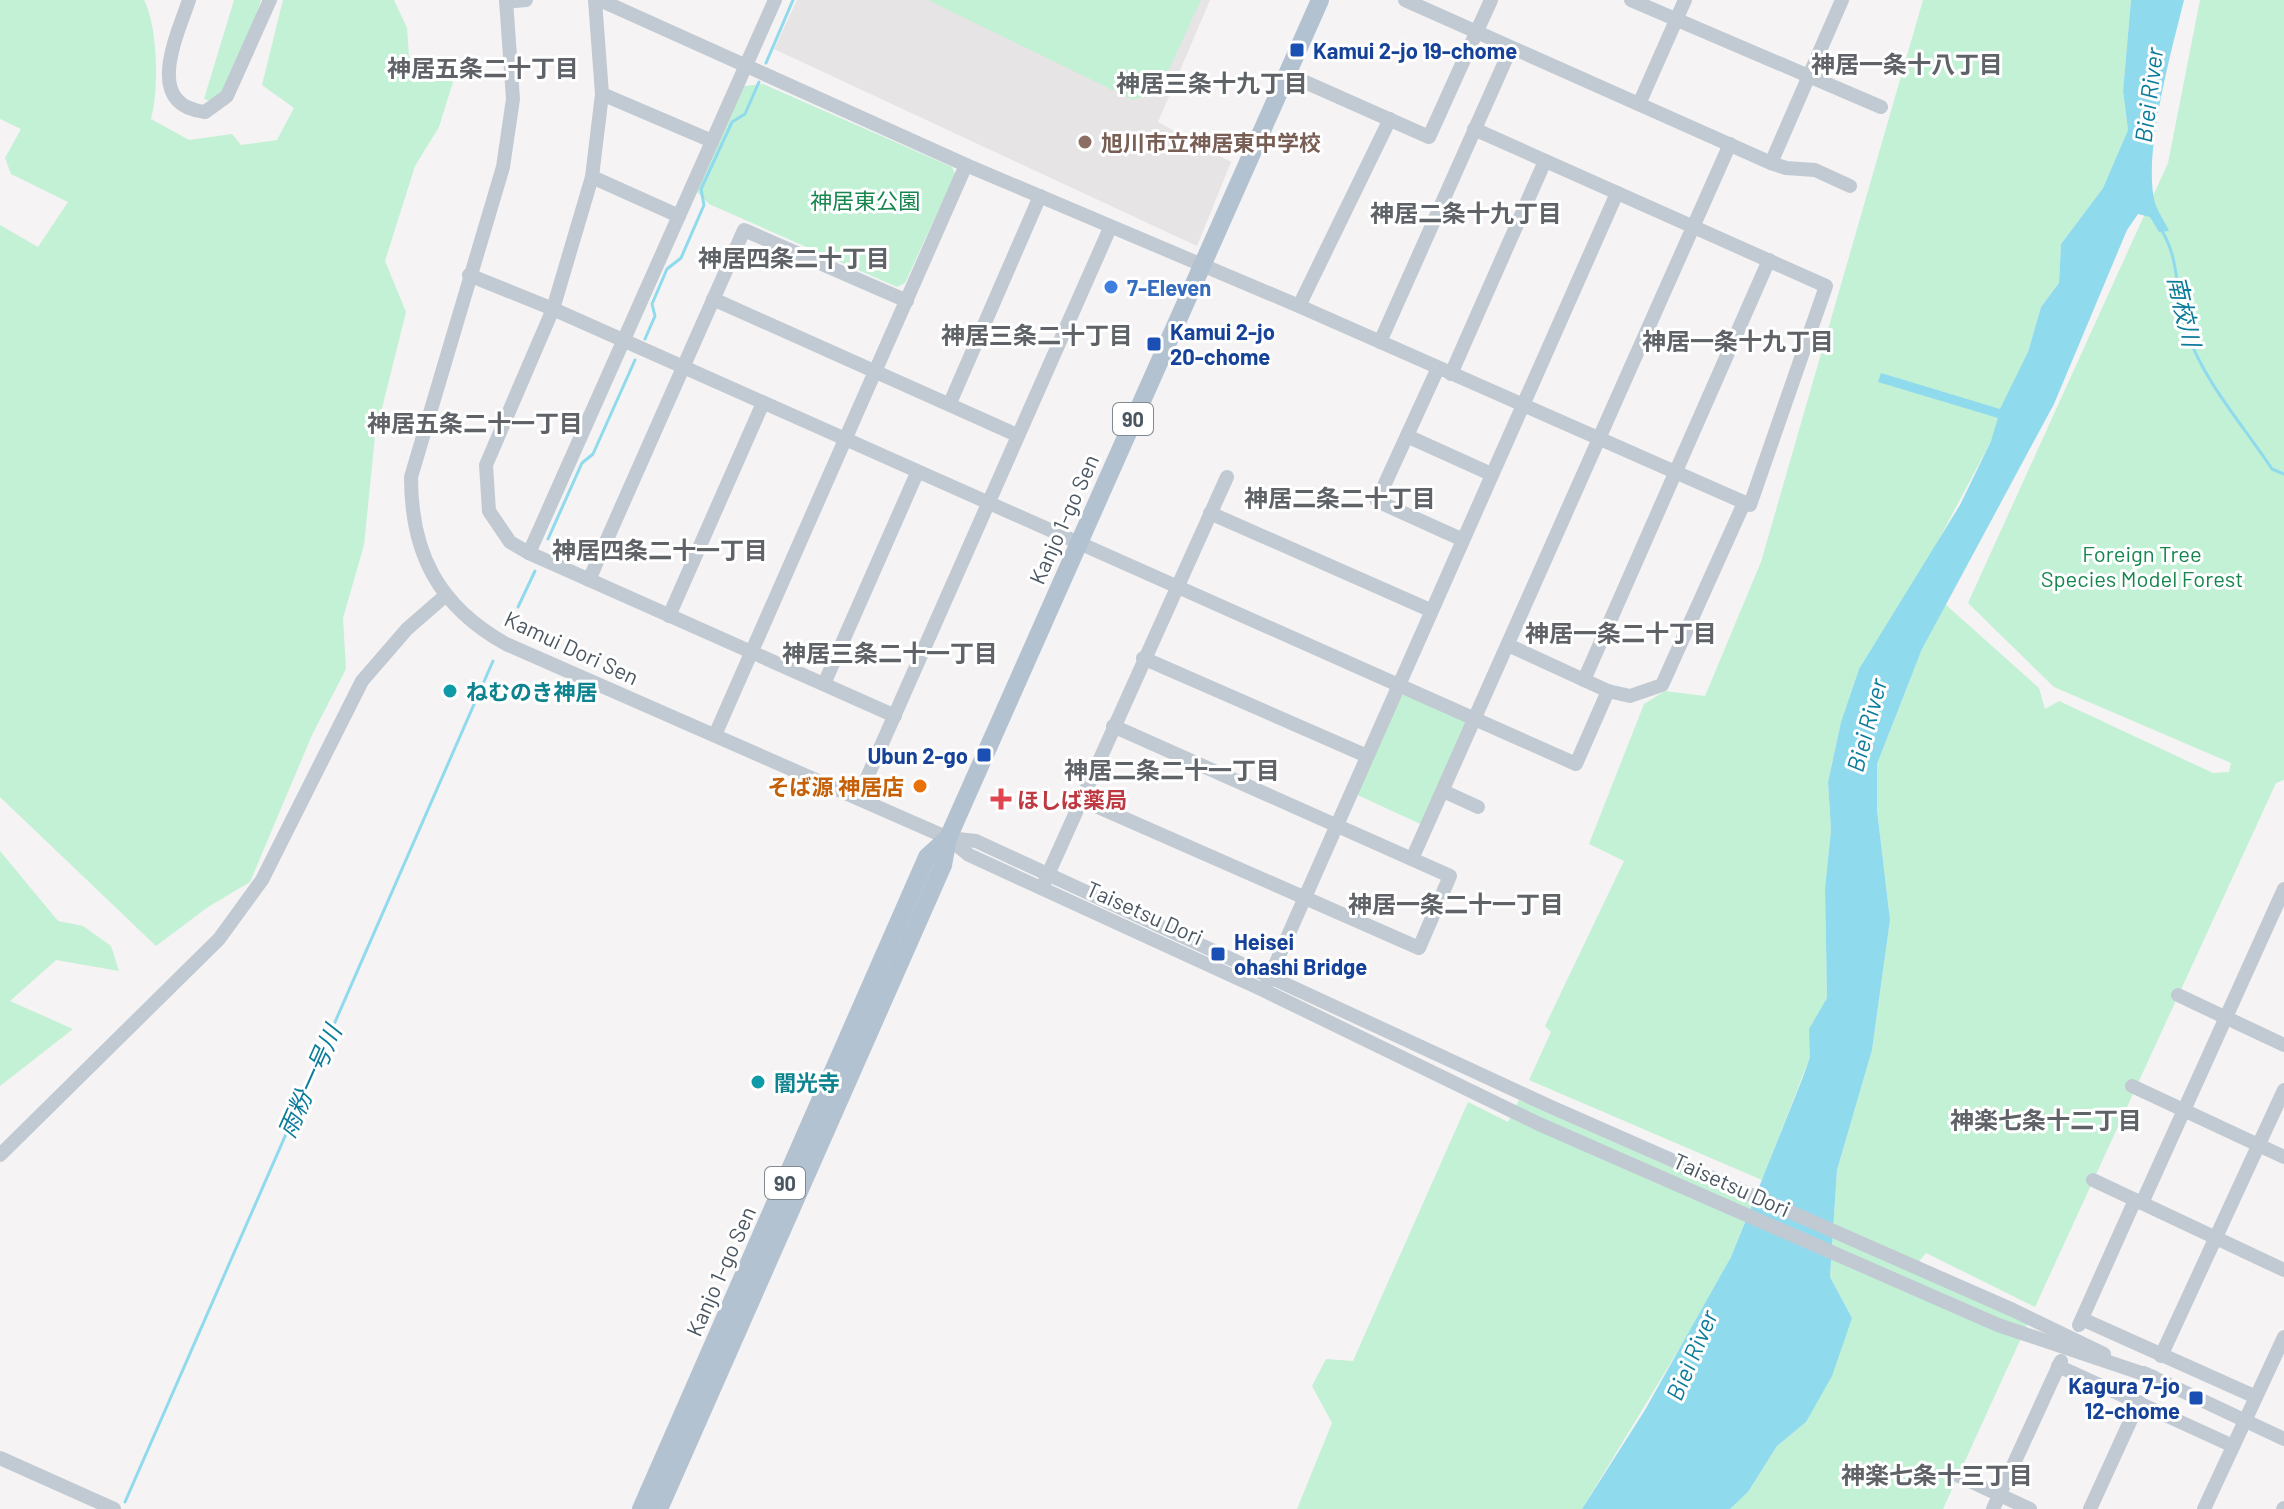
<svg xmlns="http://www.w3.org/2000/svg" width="2284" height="1509" viewBox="0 0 2284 1509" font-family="Barlow,'Noto Sans JP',sans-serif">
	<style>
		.education { fill: #e6e4e5 }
		.green { fill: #c3f1d5 }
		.water { fill: #90daee }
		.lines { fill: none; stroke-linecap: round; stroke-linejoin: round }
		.stream { stroke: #90daee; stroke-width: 3 }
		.minor { stroke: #c1cad2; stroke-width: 14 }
		.major { stroke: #b3c2d1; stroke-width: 18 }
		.transit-dot { fill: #1a4fb4; stroke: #fff; stroke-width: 3 }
		.education-dot { fill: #8d6e63; stroke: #fff; stroke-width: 3 }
		.shop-dot { fill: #3f7fe0; stroke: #fff; stroke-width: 3 }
		.culture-dot { fill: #0f9aa8; stroke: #fff; stroke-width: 3 }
		.food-dot { fill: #e8710a; stroke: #fff; stroke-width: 3 }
		.health-dot { fill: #e0444e; stroke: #fff; stroke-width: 3 }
		.labels { text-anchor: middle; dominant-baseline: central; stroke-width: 6; stroke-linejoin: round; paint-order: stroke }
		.shield { fill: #fff; stroke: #808990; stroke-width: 2 }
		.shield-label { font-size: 20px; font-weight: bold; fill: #4a5661 }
		.transit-label { font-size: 22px; font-weight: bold; fill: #164399; stroke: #fff; text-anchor: start }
		.education-label { font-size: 22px; font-weight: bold; fill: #785e54; stroke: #fff; text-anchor: start }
		.park-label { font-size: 22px; fill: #17864f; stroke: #fff }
		.shop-label { font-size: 22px; font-weight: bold; fill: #366cbe; stroke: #fff; text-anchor: start }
		.street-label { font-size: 22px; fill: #4a5661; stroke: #fff }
		.culture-label { font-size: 22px; font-weight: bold; fill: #0d838f; stroke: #fff; text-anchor: start }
		.food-label { font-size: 22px; font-weight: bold; fill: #c56008; stroke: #fff; text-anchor: end }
		.health-label { font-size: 22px; font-weight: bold; fill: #be3a42; stroke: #fff; text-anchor: start }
		.neighbourhood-label { font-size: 24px; font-weight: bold; fill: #5f6368; stroke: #fff }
		.water-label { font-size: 24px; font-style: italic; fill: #0c7c9b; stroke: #fff }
	</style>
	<rect width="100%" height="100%" fill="#f5f3f3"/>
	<path class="education" d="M797 0H1210L1158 122 1231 162 1197 246 774 49Z"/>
	<g class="green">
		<path d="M0 0H144C158 27 159 90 151 119L189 140 232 134 241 145 277 140 294 108 262 85 283 0H394L407 28 409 57 424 60 453 82 439 127 415 166 385 261 406 312 375 436 364 545 343 618 346 669 312 735 250 882 208 907 156 946 0 797V225L38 247 68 202 11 174 5 158 21 129 0 119Z"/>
		<path d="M234 0H261L227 105 204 99Z"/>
		<path d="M928 0H1201L1159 91 1133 100Z"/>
		<path d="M1923 0H2131L2123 91 2128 130 2103 188 2061 244 2059 283 2041 307 2028 352 1991 441 1937 543 1859 669 1841 722 1828 782 1831 830 1825 888 1827 998 1810 1029V1057L1762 1180 1529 1080 1551 1032 1545 1026 1624 861 1589 844 1644 704 1665 691 1705 696 1761 562Z"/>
		<path d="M2200 0H2284V780L2276 783 2035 1307 1926 1253 1912 1270 2028 1323 1943 1509H1730L1748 1492 1777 1446 1806 1422 1852 1318 1830 1277 1837 1170 1872 1050 1890 920 1877 810V764L1922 649 1945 604 2039 688 2045 709 2059 701 2213 773 2229 772 2231 763 2054 687 1968 603 2168 163Z"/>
		<path d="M763 84 952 167 955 174 905 283 897 287 709 204 697 192 744 86Z"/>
		<path d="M1398 684 1473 720 1427 827 1351 792Z"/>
		<path d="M0 851 58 921 83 926 111 946 119 971 56 960 10 1001 73 1029 0 1086Z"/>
		<path d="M1519 1100 1752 1203 1731 1257 1696 1321 1582 1509H1297L1332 1423 1312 1386 1326 1359 1353 1361 1468 1102 1508 1122Z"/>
	</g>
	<path class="water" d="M2131 0H2184C2172 49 2142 155 2155 203 2158 212 2165 222 2169 231L2159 232 2150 217 2138 214 2127 230 2054 404 1922 649 1877 764V810L1890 920 1872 1050 1837 1170 1830 1277 1852 1318 1832 1376 1806 1422 1777 1446 1748 1492 1730 1509H1582L1645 1410 1731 1257 1803 1077 1810 1057 1809 1029 1827 998 1825 888 1831 830 1828 782 1841 722 1859 669 1960 505 1991 441 1998 418 1878 382 1881 373 2000 409 2028 352 2041 307 2059 283 2061 244 2103 188 2128 130 2123 91Z"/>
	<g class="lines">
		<g class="stream">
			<path d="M766 63 793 0"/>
			<path d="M2162 231C2181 262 2175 299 2187 332 2204 382 2243 425 2272 469L2284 474"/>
			<path d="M645 339 655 316 652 304 667 269 681 258 704 205 701 189 732 122 745 114 759 82"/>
			<path d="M548 539 582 463 593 454 635 360"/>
			<path d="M518 607 535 571"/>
			<path d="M125 1502 493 661"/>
		</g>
		<g class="minor">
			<path d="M189 0C177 36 143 105 205 112L227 96 270 0"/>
			<path d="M506 0 513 99 503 167 411 477C411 553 438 606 506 644L948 838 969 855 1263 990 1539 1124 1998 1325 2153 1377"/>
			<path d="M595 0 602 94 592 177 553 309 486 465 489 511 510 542 529 553 895 716"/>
			<path d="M600 0 966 165 1299 306 1750 505 1826 286 1474 129"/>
			<path d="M1405 0 1771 163 1786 168 1815 170 1850 186"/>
			<path d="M1631 0 1881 107"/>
			<path d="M506 2 526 0"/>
			<path d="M1287 74 1429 137 1491 0"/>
			<path d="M602 94 712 141"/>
			<path d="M1639 104 1685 0"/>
			<path d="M1771 163 1842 0"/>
			<path d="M592 177 679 216"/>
			<path d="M469 275 553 309 1576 764 1608 691"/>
			<path d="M713 299 1017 435"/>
			<path d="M1299 306 1390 119"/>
			<path d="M1380 342 1511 48"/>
			<path d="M1438 368 1377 501 1461 539"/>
			<path d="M1451 374 1545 161"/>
			<path d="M950 403 1040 196"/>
			<path d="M1407 436 1491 474"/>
			<path d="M1210 513 1430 610"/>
			<path d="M529 553 775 0"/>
			<path d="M589 580 744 230 907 301"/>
			<path d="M669 616 763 403"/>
			<path d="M1508 645 1608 691 1630 696 1662 685 1744 503"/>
			<path d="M1143 658 1367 756"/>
			<path d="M1584 680 1769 260"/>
			<path d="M824 684 917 473"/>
			<path d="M715 735 966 165"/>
			<path d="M1443 791 1478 807"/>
			<path d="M858 798 1110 228"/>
			<path d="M1080 799 1419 948 1450 876 1113 726"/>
			<path d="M948 838 976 841 1549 1106 2013 1310 2104 1354"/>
			<path d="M1412 859 1730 144"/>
			<path d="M1045 881 1227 477"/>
			<path d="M1267 983 1617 193"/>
			<path d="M2178 995 2284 1045"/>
			<path d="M2132 1086 2284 1157"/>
			<path d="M0 1155 219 939 262 880 362 681 407 629 446 595"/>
			<path d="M2093 1180 2284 1270"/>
			<path d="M2142 1203 2284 889"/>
			<path d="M2082 1319 2256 1397"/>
			<path d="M2079 1325 2135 1200"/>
			<path d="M2161 1356 2284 1090"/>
			<path d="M2058 1366 2233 1446"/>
			<path d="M2144 1373 2284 1439"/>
			<path d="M0 1458 114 1509"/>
			<path d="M1959 1476 2030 1509"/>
			<path d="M1993 1509 2061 1361"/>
			<path d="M2090 1509 2139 1402"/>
			<path d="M2204 1509 2284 1337"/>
			<path d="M2283 1509 2284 1508"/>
		</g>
		<g class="major">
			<path d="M641 1509 927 857 948 838"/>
			<path d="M659 1509 943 865 948 838 1320 0"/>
		</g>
	</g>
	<g class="transit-dot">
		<rect x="1289" y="42" width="16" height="16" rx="4"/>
		<rect x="1146" y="336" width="16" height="16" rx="4"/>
		<rect x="976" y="747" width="16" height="16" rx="4"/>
		<rect x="1210" y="946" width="16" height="16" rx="4"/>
		<rect x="2188" y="1390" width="16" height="16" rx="4"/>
	</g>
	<circle class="education-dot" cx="1085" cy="142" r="8"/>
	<circle class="shop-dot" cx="1111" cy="287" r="8"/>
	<g class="culture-dot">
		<circle cx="450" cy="691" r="8"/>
		<circle cx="758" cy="1082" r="8"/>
	</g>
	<circle class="food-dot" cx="920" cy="786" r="8"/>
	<path class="health-dot" d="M997 787h8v8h8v8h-8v8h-8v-8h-8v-8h8z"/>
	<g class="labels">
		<g class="shield">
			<rect x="1113" y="403" width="40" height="32" rx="6"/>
			<rect x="765" y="1167" width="40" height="32" rx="6"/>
		</g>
		<g class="shield-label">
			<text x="1133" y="419">90</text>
			<text x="785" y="1183">90</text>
		</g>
		<g class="transit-label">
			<text x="1313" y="50">Kamui 2-jo 19-chome</text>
			<text x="1170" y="331">Kamui 2-jo<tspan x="1170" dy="25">20-chome</tspan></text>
			<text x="968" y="755" text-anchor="end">Ubun 2-go</text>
			<text x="1234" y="941">Heisei<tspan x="1234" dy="25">ohashi Bridge</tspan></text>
			<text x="2180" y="1385" text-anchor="end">Kagura 7-jo<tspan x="2180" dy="25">12-chome</tspan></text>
		</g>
		<g class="education-label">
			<text x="1101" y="142">旭川市立神居東中学校</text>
		</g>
		<g class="park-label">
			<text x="865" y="200">神居東公園</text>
			<text x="2142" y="553">Foreign Tree<tspan x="2142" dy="25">Species Model Forest</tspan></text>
		</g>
		<g class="shop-label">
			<text x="1127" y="287">7-Eleven</text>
		</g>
		<g class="street-label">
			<text transform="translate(1063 519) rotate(-66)">Kanjo 1-go Sen</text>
			<text transform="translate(572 647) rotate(25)">Kamui Dori Sen</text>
			<text transform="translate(1145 912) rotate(24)">Taisetsu Dori</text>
			<text transform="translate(1732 1184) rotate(24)">Taisetsu Dori</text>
			<text transform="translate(720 1271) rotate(-66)">Kanjo 1-go Sen</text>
		</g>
		<g class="culture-label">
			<text x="466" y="691">ねむのき神居</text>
			<text x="774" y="1082">闇光寺</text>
		</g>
		<g class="food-label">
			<text x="904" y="786">そば源 神居店</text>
		</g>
		<g class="health-label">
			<text x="1017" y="799">ほしば薬局</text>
		</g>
		<g class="neighbourhood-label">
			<text x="1907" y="63">神居一条十八丁目</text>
			<text x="483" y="67">神居五条二十丁目</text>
			<text x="1212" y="82">神居三条十九丁目</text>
			<text x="1466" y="212">神居二条十九丁目</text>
			<text x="794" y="257">神居四条二十丁目</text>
			<text x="1037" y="334">神居三条二十丁目</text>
			<text x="1738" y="340">神居一条十九丁目</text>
			<text x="475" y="422">神居五条二十一丁目</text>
			<text x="1340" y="497">神居二条二十丁目</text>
			<text x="660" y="549">神居四条二十一丁目</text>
			<text x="1621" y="632">神居一条二十丁目</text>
			<text x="890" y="652">神居三条二十一丁目</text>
			<text x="1172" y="769">神居二条二十一丁目</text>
			<text x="1456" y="903">神居一条二十一丁目</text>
			<text x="2046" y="1119">神楽七条十二丁目</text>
			<text x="1937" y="1474">神楽七条十三丁目</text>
		</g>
		<g class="water-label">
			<text transform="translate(2148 95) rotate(-83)">Biei River</text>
			<text transform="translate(2185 311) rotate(77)">南校川</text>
			<text transform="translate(1866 725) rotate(-75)">Biei River</text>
			<text transform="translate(309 1081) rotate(-66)">雨粉一号川</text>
			<text transform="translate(1691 1355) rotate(-67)">Biei River</text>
		</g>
	</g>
</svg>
